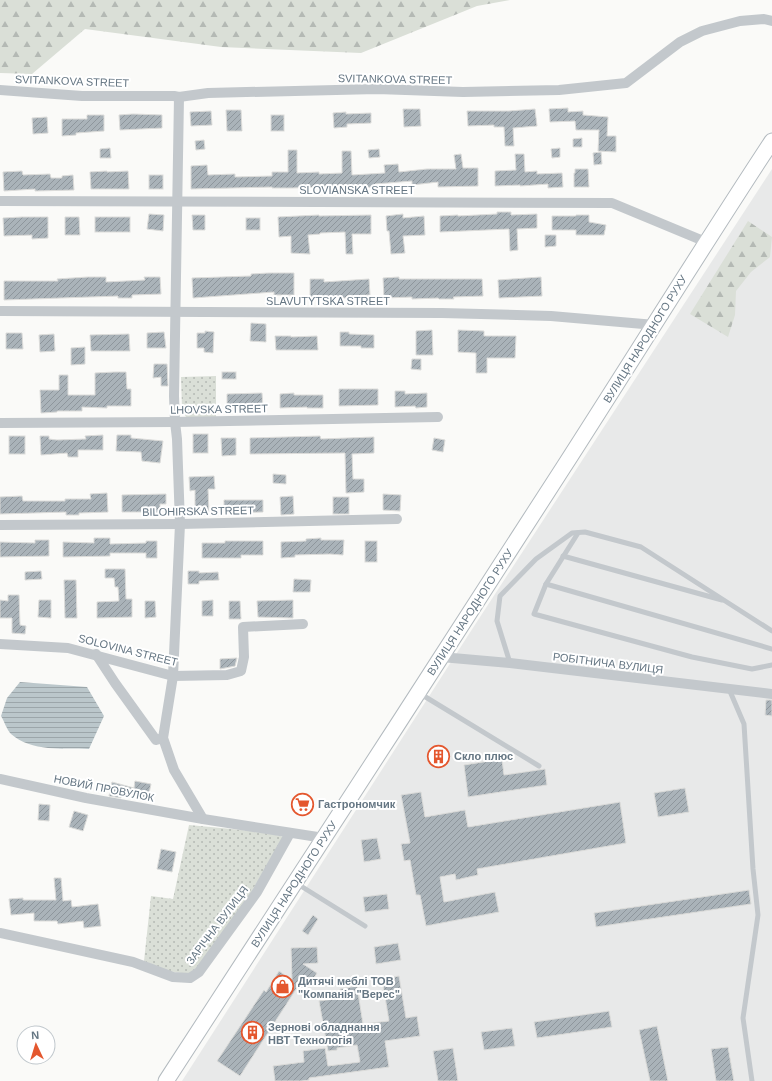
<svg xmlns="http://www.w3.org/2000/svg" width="772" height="1081" viewBox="0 0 772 1081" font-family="Arial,sans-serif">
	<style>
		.built { fill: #e8e9e9 }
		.grass { fill: url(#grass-dots) }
		.forest { fill: url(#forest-firs) }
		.water { fill: url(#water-rules) }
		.building { fill: url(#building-hatch); stroke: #dcdcda }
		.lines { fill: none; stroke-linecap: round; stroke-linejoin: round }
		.secondary-casing { stroke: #b3babf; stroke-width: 17 }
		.lane { stroke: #c3c8cc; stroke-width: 5 }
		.street { stroke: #c3c8cc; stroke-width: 10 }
		.secondary { stroke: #fff; stroke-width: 15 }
		.labels { text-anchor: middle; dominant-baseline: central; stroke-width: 4; stroke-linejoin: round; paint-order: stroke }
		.street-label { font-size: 11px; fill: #657683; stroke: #fff }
		.poi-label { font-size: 11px; font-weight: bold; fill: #657683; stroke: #fff; text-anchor: start }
	</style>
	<defs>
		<pattern id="grass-dots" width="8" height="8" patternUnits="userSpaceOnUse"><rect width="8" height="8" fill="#dadfd7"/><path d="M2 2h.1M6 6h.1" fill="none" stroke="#b4b9b4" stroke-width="1.8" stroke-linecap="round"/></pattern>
		<pattern id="forest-firs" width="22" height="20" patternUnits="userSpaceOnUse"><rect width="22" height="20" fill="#dadfd7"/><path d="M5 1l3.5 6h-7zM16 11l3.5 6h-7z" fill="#b4b9b4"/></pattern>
		<pattern id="water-rules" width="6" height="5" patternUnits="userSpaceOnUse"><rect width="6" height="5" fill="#bbc7cb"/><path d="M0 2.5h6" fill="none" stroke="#9ca6aa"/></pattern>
		<pattern id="building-hatch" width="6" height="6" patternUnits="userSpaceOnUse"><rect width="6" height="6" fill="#aab3b9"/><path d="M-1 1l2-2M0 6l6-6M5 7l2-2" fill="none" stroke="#8e969c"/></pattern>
	</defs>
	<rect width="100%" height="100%" fill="#fafaf8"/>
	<path class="built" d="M772 169V1081H182L469 634Z"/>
	<g class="grass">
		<path d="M216 376V418L200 419 186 417 182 409 181 377Z"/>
		<path d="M189 825 264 832 284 837 246 901 198 967 188 974 168 971 144 961 151 896 173 899Z"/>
	</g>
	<g class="forest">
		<path d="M0 0H510L477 6 361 53 221 47 85 29 32 74 0 73Z"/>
		<path d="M748 221 772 237 770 257 751 272 736 291 735 315 728 337 690 314Z"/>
	</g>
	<path class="water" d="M20 682 87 687 104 716 89 749C64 748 31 752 11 734 7 730 4 721 1 716L7 698Z"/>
	<g class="building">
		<path d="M568 108V112L583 111V115L608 117 607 136H616V152L598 151 599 130H576L575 121 550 122 549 109Z"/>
		<path d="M403 109H420L421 126 404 127Z"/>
		<path d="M535 109 537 126 513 128 514 146H505L504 127H494V125L468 126 467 111H509Z"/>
		<path d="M226 110H241L242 131H227Z"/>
		<path d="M211 111 212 125 191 126 190 112Z"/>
		<path d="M346 112V114L371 113V123L347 124V127L334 128 333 113Z"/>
		<path d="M133 114 162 115V128L120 130 119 115Z"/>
		<path d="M87 115H104V131L76 133V135L62 136V119H87Z"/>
		<rect x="271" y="115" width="13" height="16"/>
		<path d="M47 117 48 133 33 134 32 118Z"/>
		<path d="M582 138V147H573V139Z"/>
		<path d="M204 140 205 149 196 150 195 141Z"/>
		<path d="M110 148 111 158H100V149Z"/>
		<path d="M560 148V157L552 158 551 149Z"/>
		<path d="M379 149 380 157 369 158 368 150Z"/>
		<path d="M288 150H297V173L319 172V174L342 173V151H351L352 175 385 173 384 165 398 164 399 172 427 169H456L454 155 461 154 463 168H478V186L438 187V182L412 185V181L375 184 376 187 354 188V186L291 188H272V187L191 189V166L207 165 208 175 235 174V177L272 176V172H288Z"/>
		<path d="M601 152 602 164 594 165 593 153Z"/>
		<path d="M515 154H524L525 172 537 171V174L562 173 563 187 548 188V184L520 186V185L495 186V171L516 170Z"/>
		<path d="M575 169H588L589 187H574V173H575Z"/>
		<path d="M22 171 23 175 50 174 51 178H62V176L73 175 74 190 35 191V189L4 191 3 172Z"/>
		<path d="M107 171V172L128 171 129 189H91L90 172Z"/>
		<rect x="149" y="175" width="14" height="14"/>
		<path d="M497 212H511V215L537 214V228L517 229 518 250 510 251 509 229 440 232V216L458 215V216L497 214Z"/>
		<path d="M149 214 164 215 163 231 147 229Z"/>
		<path d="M403 214V218L424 216 425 235 403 236 405 253 391 254 389 231H387L386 216Z"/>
		<path d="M192 215H205V230H193Z"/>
		<path d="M319 215V216L371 215V234H352L353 254H346L345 232 320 233V234L308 235 310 254 291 253V236L279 237 278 217Z"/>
		<path d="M576 215H589V222L606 225 604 235H576V230H552V216H576Z"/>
		<path d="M22 217H48V238L32 239V235L4 236 3 218Z"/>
		<path d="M65 217H79L80 235H65Z"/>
		<rect x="95" y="217" width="35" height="15"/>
		<rect x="246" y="218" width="14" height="12"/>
		<path d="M545 235H556V246L545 247Z"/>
		<path d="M269 273H294V295H274V292L193 298 192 278 251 276V274Z"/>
		<path d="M88 277H106V282L145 280 144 277H160L161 294 132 295V298H118V296L4 300V281H58L57 279Z"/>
		<path d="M399 277V279H482L483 296 453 297 454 299H439L438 298 412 299V297L384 298 383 278Z"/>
		<path d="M541 277 542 296 499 298 498 280Z"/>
		<path d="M310 279H324V282L369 279 370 295 347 296V298H310Z"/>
		<path d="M251 323 266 324V342L250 341Z"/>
		<path d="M432 330 433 355H416V331Z"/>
		<path d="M458 330 484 331V336H516L515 358H487V373H476V353L458 352Z"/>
		<path d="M205 331 214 332 213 353 204 352V348H197V333H205Z"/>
		<path d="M164 332 166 348H147V333Z"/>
		<path d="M340 332H349V334L374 335V348H361V346H340Z"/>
		<path d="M6 333H22L23 349H6Z"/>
		<path d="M54 334 55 351 40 352 39 335Z"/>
		<path d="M129 334 130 351H91L90 335Z"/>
		<path d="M275 336H291V337L317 336 318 350H276Z"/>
		<path d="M85 347V364L71 365V348Z"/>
		<path d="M412 359H421V370L411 369Z"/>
		<path d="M154 364H167L168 386H161V377L153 378Z"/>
		<path d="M115 372H126L127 389H131V406H107V408L82 407V411H57V412L41 413 40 390H59V375H68V395H95V373Z"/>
		<rect x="222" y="372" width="14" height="7"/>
		<path d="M339 389H378V405L339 406Z"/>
		<path d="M395 391H405V394L427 393V407L416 408 415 406 395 407Z"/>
		<path d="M262 393 263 408H227V394Z"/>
		<path d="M294 393V395H323V408H307V407L280 408V394Z"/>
		<rect x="193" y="434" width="15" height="19"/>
		<path d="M103 435V450H78V457H68L67 453 41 455 40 436H49V439L57 440 86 439 85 436Z"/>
		<path d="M117 435H131V438L163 441 160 463 142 461 141 452 116 451Z"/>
		<rect x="9" y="436" width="16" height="18"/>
		<path d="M320 436 321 439 374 437V453L352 454 353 479H364V492L346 493 345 453 250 454V438Z"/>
		<path d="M221 438H236V455L222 456Z"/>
		<path d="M434 438 445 440 443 452 432 450Z"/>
		<path d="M273 474 286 475V484L273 483Z"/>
		<path d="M214 476 215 489H208L209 513 195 514V490L190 491 189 477Z"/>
		<path d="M107 493 108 512 79 513V515H66V512L0 514V497L22 496 23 501H65V499H91L90 494Z"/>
		<path d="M166 494V504H160V513H145V512H122V495Z"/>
		<path d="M383 494 401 495 400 511 383 510Z"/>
		<path d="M293 496 294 514 281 515 280 497Z"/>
		<rect x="333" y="497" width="16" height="17"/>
		<path d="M224 500H263V512L224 513Z"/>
		<path d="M94 538H110V544L146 543V541H157V558H146V553H110V556L63 557V542L94 543Z"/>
		<path d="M321 538V540H344L343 555 330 554 295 555V557L281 558V542L306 541V539Z"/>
		<path d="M35 540H49V556L0 557V542L35 543Z"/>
		<path d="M225 541H263V555H241V558H202V543H225Z"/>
		<rect x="365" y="541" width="12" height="21"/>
		<path d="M105 569H125L126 599H132V617L97 618V602L119 601 118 587H115L114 578H105Z"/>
		<path d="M41 571 42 579 25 580V572Z"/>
		<path d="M188 571H199V573L218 572 219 580 199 581V584H188Z"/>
		<path d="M294 579 311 580 310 592H293Z"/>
		<path d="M64 580H76L77 618H65Z"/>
		<path d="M8 595H19L20 625 26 626 25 634 12 633V618H0V600L8 601Z"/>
		<path d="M39 600H51V618L38 617Z"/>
		<path d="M213 600V616H202V601Z"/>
		<path d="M293 600V618L258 617 257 601Z"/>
		<path d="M145 601H155L156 617 145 618Z"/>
		<path d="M229 601H240L241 619H229Z"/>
		<path d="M237 658 235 666 220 669V659Z"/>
		<path d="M766 700H772V716L765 715Z"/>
		<path d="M440 745 448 749 440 764 432 760Z"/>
		<path d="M502 759 504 775 545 769 547 785 468 797 464 765Z"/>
		<path d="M135 781 151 784 148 798 122 794 121 798 109 796 112 782 134 788Z"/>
		<path d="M685 788 689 812 658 817 654 793Z"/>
		<path d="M421 792 425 817 465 810 468 827 620 802 626 843 477 869 478 875 456 880 455 874 440 877 444 902 495 892 499 912 426 926 420 895H416L410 860 404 861 401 844 410 843 401 795Z"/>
		<path d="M302 795 310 800 303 813 295 808Z"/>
		<path d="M39 804 50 805 49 821 38 820Z"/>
		<path d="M74 811 88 815 83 831 69 827Z"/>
		<path d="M377 838 381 859 364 862 361 840Z"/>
		<path d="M161 849 176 852 172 872 157 869Z"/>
		<path d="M54 878H61L63 901 71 900 72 907 98 904 101 926 84 928 83 921 58 924 57 921H34V913L11 915 9 899 23 898V900H56Z"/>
		<path d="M749 890 751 904 596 927 594 913Z"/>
		<path d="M387 894 389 909 365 912 363 897Z"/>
		<path d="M313 915 318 919 308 935 302 931Z"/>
		<path d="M398 943 401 960 376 964 374 947Z"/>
		<path d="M317 947 318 963 303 964 317 973 312 981 304 977 240 1076 217 1061 264 990 266 992 279 971 292 980 291 948Z"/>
		<path d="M399 976 406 1018 417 1016 420 1036 385 1041 389 1067 309 1078V1080L301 1081H275L273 1066 304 1062 303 1051 325 1048 328 1066 360 1062 357 1045 337 1048V1050L328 1051 319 1001 341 998 340 989 357 986 363 1024 389 1021 382 979Z"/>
		<path d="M609 1011 612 1027 537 1038 534 1022Z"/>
		<path d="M657 1026 668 1081H650L639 1030Z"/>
		<path d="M512 1028 515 1046 484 1050 481 1032Z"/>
		<path d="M728 1047 734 1081H716L711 1049Z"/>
		<path d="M453 1048 458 1081H438L433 1051Z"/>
	</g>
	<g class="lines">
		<defs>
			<path id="secondary" d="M166 1081C298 877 432 673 563 468 633 359 701 249 772 141"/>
		</defs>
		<use href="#secondary" class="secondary-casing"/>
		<g class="lane">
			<path d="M578 533 546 584 534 614 692 657 752 669 772 665"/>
			<path d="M563 556 722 600"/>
			<path d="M546 584 772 649"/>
			<path d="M510 663 497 621 500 596 536 559 572 533 585 532 641 547 772 631"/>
			<path d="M729 689 744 724 753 869 758 915 743 1018 752 1081"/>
			<path d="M419 693 539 766"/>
			<path d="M296 883 365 926"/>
		</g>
		<g class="street">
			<path d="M0 90 82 96H174L179 97 208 93 377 89 463 92 559 90 626 83 680 42 702 31 740 21 764 19 772 21"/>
			<path d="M179 97 174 396 175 422 177 439 180 524 173 676 163 738 174 770 203 819"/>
			<path d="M0 201 612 203 706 242"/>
			<path d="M0 311 442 313 551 316 655 325"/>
			<path d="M0 423 175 422 438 417"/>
			<path d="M0 525 180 524 397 519"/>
			<path d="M0 644 68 648 173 676 227 675 241 671 244 657 243 627 303 624"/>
			<path d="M96 654 115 683 156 740 163 738"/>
			<path d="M441 657 510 663 772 694"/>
			<path d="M0 779 86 798 203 819 324 838"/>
			<path d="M0 933 133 962 173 977 190 978 199 972 257 892 290 833"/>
		</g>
		<use href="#secondary" class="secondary"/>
	</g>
	<defs>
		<symbol id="building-ring" viewBox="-11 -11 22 22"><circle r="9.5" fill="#fff" stroke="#e4572e" stroke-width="1.5"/><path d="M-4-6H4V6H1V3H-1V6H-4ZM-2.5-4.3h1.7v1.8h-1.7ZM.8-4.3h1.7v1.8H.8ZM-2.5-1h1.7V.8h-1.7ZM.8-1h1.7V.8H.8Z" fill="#e4572e"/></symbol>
		<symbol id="supermarket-ring" viewBox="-11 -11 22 22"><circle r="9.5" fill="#fff" stroke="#e4572e" stroke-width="1.5"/><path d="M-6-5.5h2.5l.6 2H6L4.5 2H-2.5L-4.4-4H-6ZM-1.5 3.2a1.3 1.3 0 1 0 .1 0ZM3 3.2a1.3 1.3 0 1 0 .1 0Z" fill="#e4572e"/></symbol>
		<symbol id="shop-ring" viewBox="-11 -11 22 22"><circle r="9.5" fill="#fff" stroke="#e4572e" stroke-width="1.5"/><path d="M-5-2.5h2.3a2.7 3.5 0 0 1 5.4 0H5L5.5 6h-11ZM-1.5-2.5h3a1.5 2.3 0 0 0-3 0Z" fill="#e4572e"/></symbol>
	</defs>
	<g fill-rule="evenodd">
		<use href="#building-ring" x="426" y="744" width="25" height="25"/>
		<use href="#supermarket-ring" x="290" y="792" width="25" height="25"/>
		<use href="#shop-ring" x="270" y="974" width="25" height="25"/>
		<use href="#building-ring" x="240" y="1020" width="25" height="25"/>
	</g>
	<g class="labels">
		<g class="street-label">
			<text transform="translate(395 79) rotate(1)">SVITANKOVA STREET</text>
			<text transform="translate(72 81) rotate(2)">SVITANKOVA STREET</text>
			<text x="357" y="190">SLOVIANSKA STREET</text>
			<text x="328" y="301">SLAVUTYTSKA STREET</text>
			<text transform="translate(645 339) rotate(-58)">ВУЛИЦЯ НАРОДНОГО РУХУ</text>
			<text transform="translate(219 409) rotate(-1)">LHOVSKA STREET</text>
			<text transform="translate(198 511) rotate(-1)">BILOHIRSKA STREET</text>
			<text transform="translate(470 612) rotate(-57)">ВУЛИЦЯ НАРОДНОГО РУХУ</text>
			<text transform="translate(128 650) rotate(14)">SOLOVINA STREET</text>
			<text transform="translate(608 663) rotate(7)">РОБІТНИЧА ВУЛИЦЯ</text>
			<text transform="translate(104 788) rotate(11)">НОВИЙ ПРОВУЛОК</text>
			<text transform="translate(294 884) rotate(-57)">ВУЛИЦЯ НАРОДНОГО РУХУ</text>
			<text transform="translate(217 925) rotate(-53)">ЗАРІЧНА ВУЛИЦЯ</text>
		</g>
		<g class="poi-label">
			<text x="454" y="756">Скло плюс</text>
			<text x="318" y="804">Гастрономчик</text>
			<text x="298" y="981">Дитячі меблі ТОВ<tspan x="298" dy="13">"Компанія "Верес"</tspan></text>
			<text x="268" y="1027">Зернові обладнання<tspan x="268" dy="13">НВТ Технологія</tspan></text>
		</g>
	</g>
	<g transform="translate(36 1045) rotate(356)"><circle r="19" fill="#ffffff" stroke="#c1c8cd"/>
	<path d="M0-3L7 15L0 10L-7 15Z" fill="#e4572e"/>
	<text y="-6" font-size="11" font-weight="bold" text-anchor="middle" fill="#657683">N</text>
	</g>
</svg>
